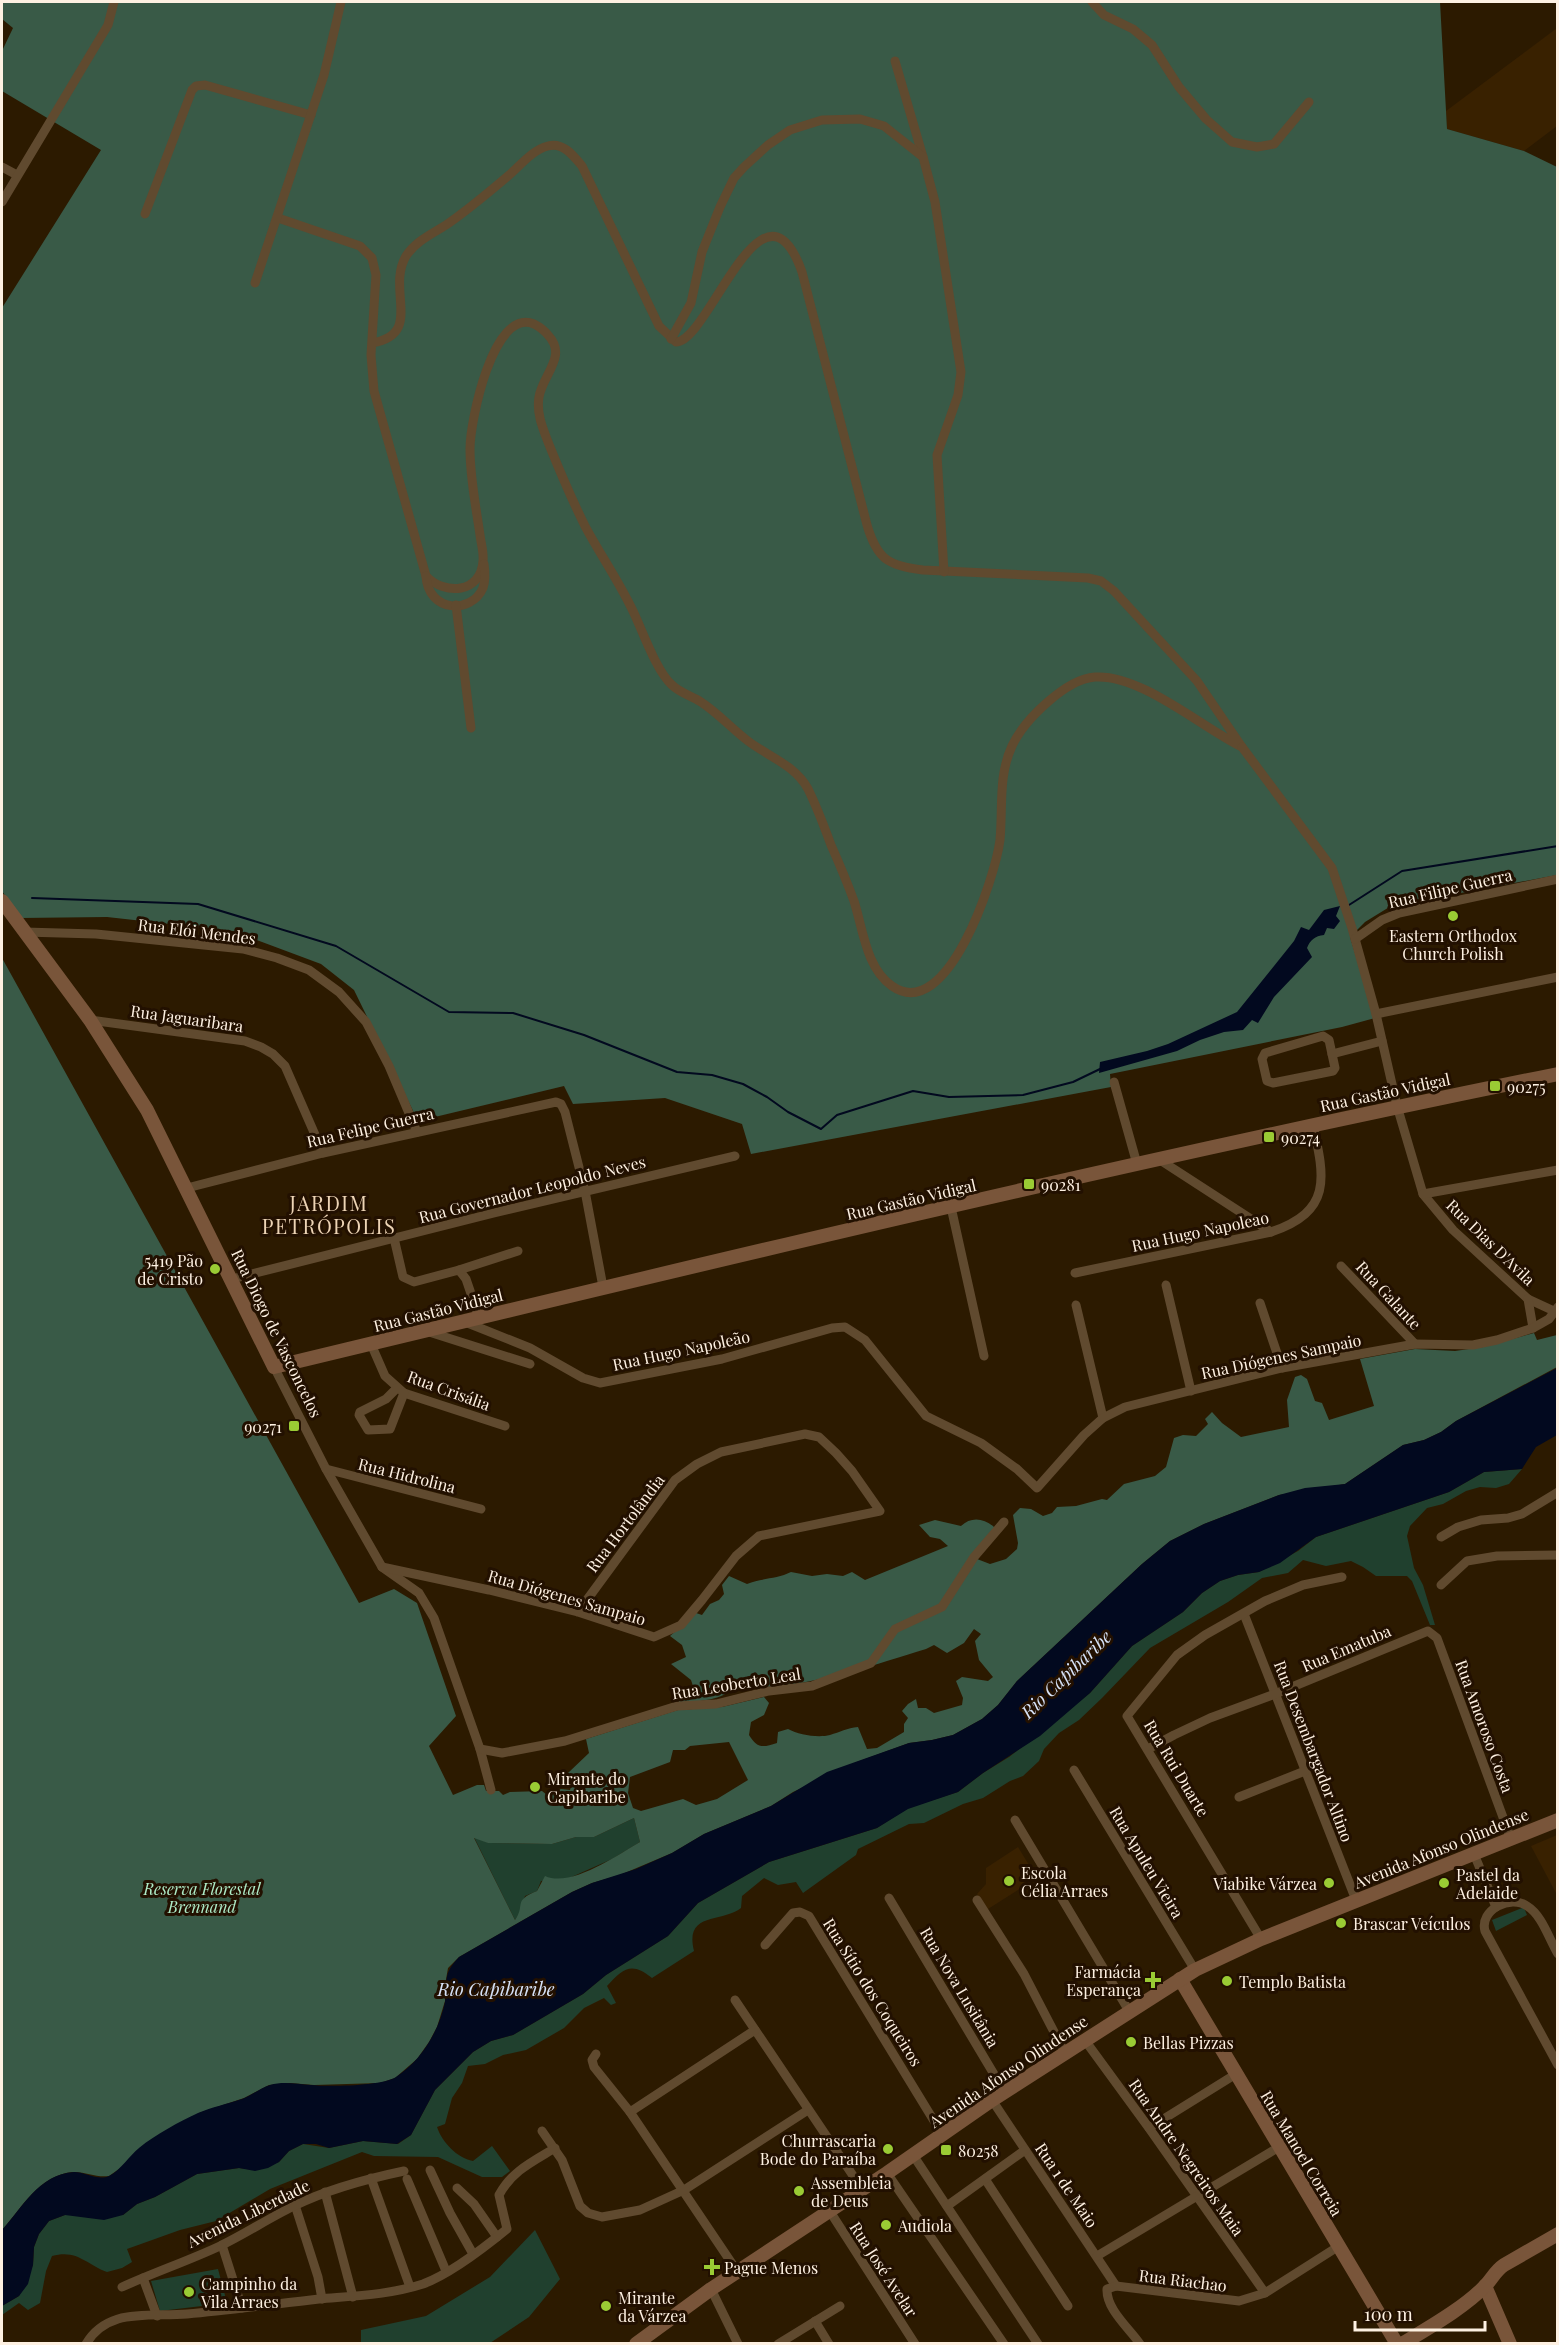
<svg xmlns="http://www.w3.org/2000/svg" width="1559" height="2345" viewBox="0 0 1559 2345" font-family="'Playfair Display',serif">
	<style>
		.built { fill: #392100 }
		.green { fill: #20402e }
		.forest { fill: #395a47; fill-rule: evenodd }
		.water { fill: #02091f }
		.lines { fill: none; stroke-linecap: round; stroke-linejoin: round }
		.stream { stroke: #02091f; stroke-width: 2 }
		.street { stroke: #604a2f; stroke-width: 9 }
		.secondary { stroke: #79553a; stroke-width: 14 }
		.poi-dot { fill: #9acb34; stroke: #221000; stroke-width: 2 }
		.labels { text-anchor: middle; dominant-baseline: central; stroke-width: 6; stroke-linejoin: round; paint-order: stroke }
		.street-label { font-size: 16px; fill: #fef1e2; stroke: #221000 }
		.poi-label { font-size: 16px; fill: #fef1e2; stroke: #221000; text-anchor: start }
		.park-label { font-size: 16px; font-style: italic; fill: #afedc8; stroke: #221000 }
		.water-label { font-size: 18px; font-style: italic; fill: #d7e3f8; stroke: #221000 }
		.quarter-label { font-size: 20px; letter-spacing: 1.5px; fill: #edd4b5; stroke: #221000 }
	</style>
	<rect width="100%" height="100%" fill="#2c1a00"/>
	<g class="built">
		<path d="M1557 28V126L1524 151 1447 129 1446 111Z"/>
		<path d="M1557 1835V1895L1531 1846Z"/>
		<path d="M1018 1847 1037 1878 988 1909 977 1894 986 1884V1868Z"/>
	</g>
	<g class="green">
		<path d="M1522 1469 1509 1484 1496 1488 1480 1487 1466 1491 1443 1504 1427 1508 1410 1526 1407 1536 1414 1568 1423 1585 1435 1625H1430L1412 1581 1407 1576H1376L1363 1567 1351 1561 1326 1566 1303 1560 1288 1573 1262 1578 1228 1602 1150 1648 1102 1698 1079 1720 1059 1733 1044 1749 1039 1761 1023 1776 1010 1781 983 1798 963 1804 924 1823 909 1824 858 1849 856 1855 803 1893 796 1882 778 1885 764 1878 742 1896 741 1908C723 1923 684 1911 694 1951L652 1978C631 1961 623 1969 607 1986L616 2003 611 2005 604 1998 584 2008 564 2028 526 2050 503 2055 485 2064 468 2066 462 2083 452 2098 445 2124 437 2127C442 2142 457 2158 473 2161L492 2146 510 2171 502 2177H482L438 2157 374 2156 362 2152 270 2189 216 2221 180 2230 127 2249 132 2262 122 2268 107 2272C86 2264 77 2249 52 2256L46 2271 40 2303 28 2310 19 2303 2 2315V2306L19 2296 33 2265 34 2247 39 2234 49 2221 65 2215H123L137 2204 155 2197 197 2174 239 2168 255 2170 279 2162 289 2151 303 2144 329 2148 363 2141 398 2144 411 2135 435 2090 473 2052 491 2041 513 2035 583 1994 606 1975 668 1936 698 1903 769 1862 877 1828 908 1808 958 1792 983 1773 1009 1757 1090 1693 1132 1646 1183 1612 1202 1593 1220 1581 1238 1575 1259 1572 1298 1551 1316 1537 1449 1492 1484 1472Z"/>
		<path d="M634 1818 640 1842 612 1859 567 1879 541 1881 537 1891 525 1896 519 1914 515 1920 474 1837 489 1843 552 1844 576 1837H594Z"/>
		<path d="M1522 1908H1524L1527 1915 1496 1931 1492 1920Z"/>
		<path d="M535 2230 560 2279 529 2317 490 2343H361V2330L426 2316 490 2277Z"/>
		<path d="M218 2269 227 2303 160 2311 151 2281Z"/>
	</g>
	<g class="forest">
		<path d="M2 2H1440L1447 129 1524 151 1557 167V875L1391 906 1365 922 1350 937 1375 1018 1342 1027 1110 1074 1111 1087 751 1154 742 1124 665 1098 573 1104 564 1086 418 1121 354 990 321 964 233 931 107 917 20 918 2 891V308L101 150 2 91V51L13 28 2 19Z"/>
		<path d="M2 958 359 1603 394 1589 417 1603 456 1716 429 1746 453 1795 477 1785H484L486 1791H499L503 1795 510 1792 542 1791 547 1795 561 1789 570 1790 572 1784 568 1773 589 1753 586 1739 678 1710 722 1707 764 1697 769 1703 764 1715 751 1722 749 1735C757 1748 762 1748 777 1743L778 1732 788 1729C799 1735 818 1738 830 1735 840 1732 847 1728 858 1727L867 1749 877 1748 904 1732V1724L908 1718 902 1711 908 1704 916 1699 918 1708H926L934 1713 962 1705 963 1698 956 1681 962 1677 988 1681 993 1677 979 1660 975 1641 981 1634 974 1629 964 1643 947 1653 934 1645 926 1649C870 1666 794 1693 735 1686 723 1701 698 1701 680 1703L676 1697 681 1693 694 1689 691 1680 671 1664 686 1657 682 1645 670 1636 696 1613 702 1615 710 1604 719 1600 724 1594 722 1585 729 1576 747 1584C762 1578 777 1579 791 1572L812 1576 827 1574 843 1576 852 1572 865 1580 948 1546 940 1539 930 1537 919 1525 935 1520 961 1526C971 1516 985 1518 995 1528L977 1559 990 1564 1006 1559 1017 1549 1018 1543 1013 1515 1020 1508 1031 1509 1043 1516 1052 1513 1057 1507 1076 1506 1102 1499 1107 1500 1124 1484 1155 1476 1166 1467 1174 1438 1183 1435 1196 1436 1208 1424 1205 1419 1212 1412 1222 1423 1241 1437 1289 1427 1287 1400 1295 1377 1301 1375 1307 1379 1315 1401 1322 1403 1329 1420 1374 1406 1360 1359 1415 1349 1455 1351 1483 1347 1534 1333 1537 1340 1557 1335V1367L1456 1421 1441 1432 1424 1440 1403 1445 1345 1484 1279 1495 1204 1524 1170 1541 1142 1564 1017 1681 998 1705 982 1719 953 1735 932 1740 909 1743 857 1762 793 1792 771 1806 704 1834 672 1853 620 1875 592 1883 572 1892 459 1957 448 1968 445 1985V2001L437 2027 429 2042 417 2059 395 2078 380 2083 314 2085 290 2083 269 2085 244 2098 199 2113 109 2176C96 2178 85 2171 72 2172 38 2176 22 2208 2 2230ZM729 1742 748 1780 717 1799 696 1805 683 1799 641 1811 633 1808 628 1793 630 1777 670 1762 673 1750H685L690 1746ZM634 1818 640 1842C617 1855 571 1888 545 1876L537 1891C512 1901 526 1905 515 1920L474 1838 488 1843 552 1844 576 1837H594Z"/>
	</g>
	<g class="water">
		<path d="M1340 906 1336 916 1340 921 1334 929 1327 928 1324 935C1315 936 1310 940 1307 948L1312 957 1274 997 1258 1023 1252 1020 1243 1030 1224 1032 1200 1040 1177 1051 1099 1073 1100 1062 1147 1051 1168 1044 1237 1012 1294 941 1301 927 1309 930 1324 910Z"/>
		<path d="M1557 1368V1435L1536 1447 1522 1469 1484 1472 1449 1492 1316 1537 1280 1563 1259 1572 1238 1575 1220 1581 1202 1593 1183 1612 1132 1646 1090 1693 1040 1736 983 1773 958 1792 908 1809 877 1828 769 1862 698 1903 668 1936 606 1975 583 1994 513 2035 491 2041 473 2052 435 2090 411 2135 397 2144 363 2141 329 2148 316 2144H303L289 2151 279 2162 268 2168 255 2171 239 2168 197 2174 155 2197 137 2204 123 2215 104 2220 65 2215 49 2221 39 2234 34 2247 33 2265 28 2284 19 2296 2 2306V2230C22 2208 39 2174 74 2172 85 2172 98 2181 109 2176 121 2170 129 2156 139 2148 156 2134 179 2122 198 2113 212 2107 227 2104 242 2099 251 2096 260 2088 270 2085 283 2081 297 2084 311 2085 329 2087 382 2086 396 2077 421 2061 439 2031 445 2002 448 1980 442 1975 459 1957L572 1892 592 1883 636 1869 672 1853 704 1834 771 1806 827 1772 909 1743 932 1740 953 1735 982 1719 998 1705 1017 1681 1142 1564 1170 1541 1204 1524 1279 1495 1305 1488 1345 1484 1403 1445 1424 1440 1441 1432 1456 1421Z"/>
	</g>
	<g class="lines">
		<g class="stream">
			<path d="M32 898 198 904 336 946 449 1012 513 1013 584 1035 677 1072 712 1075 743 1084 767 1097 788 1112 821 1129 837 1115 913 1091 949 1097 1023 1095 1073 1082 1100 1069"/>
			<path d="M1349 905 1402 871 1558 846"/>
		</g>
		<g class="street">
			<path d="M1092 2 1104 15 1133 29 1152 45 1179 87 1206 119 1232 142 1257 147 1274 144 1309 102"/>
			<path d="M895 61 923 157"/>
			<path d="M2 167 17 175"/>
			<path d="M2 202 108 25 114 2"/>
			<path d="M145 214 192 90 196 86 205 85 311 115"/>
			<path d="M278 218 360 246 372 258 376 275 371 355 374 391 426 576C445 596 481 593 483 561 484 553 481 543 480 535 476 507 470 478 470 449 470 422 493 307 534 324 540 327 544 330 548 335 568 356 543 374 539 397 536 415 544 431 550 447 561 474 572 500 585 526 600 554 618 580 632 609 642 629 656 671 672 685 680 693 692 696 701 702 718 713 732 729 748 741 769 757 795 765 808 789 817 807 824 826 831 845 839 863 847 882 854 901 863 929 866 968 892 986 947 1025 995 878 1000 840 1003 808 998 776 1012 746 1024 720 1066 679 1095 677 1141 674 1201 727 1242 747L1197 681 1114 591 1101 581 1088 578 923 570C888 566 877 559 867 525L802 272C763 162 709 342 676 342L659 326 582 166C573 155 563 142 548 146 532 150 520 166 508 176 488 193 468 210 446 225 432 234 416 241 406 256 386 290 424 334 372 343"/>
			<path d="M255 283 324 75 341 2"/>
			<path d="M671 339 691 303 702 252 720 207 734 178 744 167 768 145 790 130 822 120 860 119 884 126 923 157 935 202 961 372 958 395 937 455 944 572"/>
			<path d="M426 576C428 612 471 615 483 588 486 580 485 571 484 564"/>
			<path d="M456 605 471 728"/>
			<path d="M1242 747 1332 868 1352 928 1376 1014 1397 1106 1423 1194 1453 1230 1528 1299 1554 1311"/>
			<path d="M24 932 96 934 243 949 277 958 309 970 339 992 366 1022 389 1066 417 1132"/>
			<path d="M1355 939 1382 920 1399 913 1558 879"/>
			<path d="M1376 1014 1558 977"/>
			<path d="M90 1020 245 1041 261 1047 273 1054 285 1066 323 1153"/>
			<path d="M1323 1036 1329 1040 1335 1068 1333 1071 1273 1083 1267 1081 1262 1059 1265 1053Z"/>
			<path d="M1332 1054 1382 1041"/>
			<path d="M1114 1082 1137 1164"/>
			<path d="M1160 1160 1271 1232"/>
			<path d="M187 1188 323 1153 556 1102 561 1104 565 1112 585 1191 603 1287"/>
			<path d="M1423 1194 1558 1170"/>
			<path d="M951 1207 984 1356"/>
			<path d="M394 1238 403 1277 414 1282 459 1270 466 1279 479 1317"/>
			<path d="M1341 1266 1415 1344"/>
			<path d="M459 1270 518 1251"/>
			<path d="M1075 1273 1271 1232C1332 1211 1325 1179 1313 1125"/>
			<path d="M232 1279 494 1213 735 1156"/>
			<path d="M1166 1285 1191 1391"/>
			<path d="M1260 1303 1282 1368"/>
			<path d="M1076 1305 1103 1418"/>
			<path d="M465 1322 530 1348 583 1378 600 1383 722 1359 832 1328 845 1327 865 1340 926 1416 981 1443 1017 1469 1037 1488 1084 1435 1103 1418 1125 1407 1282 1368 1415 1344 1473 1345 1497 1340 1533 1328 1528 1299"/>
			<path d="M1533 1328 1549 1319 1558 1307"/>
			<path d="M426 1331 530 1364"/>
			<path d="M371 1344 385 1376 404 1393 505 1426"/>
			<path d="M274 1367 326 1469 382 1567 419 1593 434 1618 480 1749 491 1790"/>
			<path d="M397 1388 386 1399 360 1412 359 1415 368 1430 390 1429 404 1393"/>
			<path d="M326 1469 481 1509"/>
			<path d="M1441 1537 1458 1527 1481 1520 1508 1518 1522 1514 1558 1492"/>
			<path d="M382 1567 489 1590 578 1612 654 1637 681 1625 702 1600 736 1556 759 1536 880 1511 852 1471 836 1453 819 1437 805 1434 721 1452 697 1464 675 1480 578 1612"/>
			<path d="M1441 1585 1467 1561 1497 1556 1558 1555"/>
			<path d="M1244 1614 1356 1900"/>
			<path d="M480 1749 502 1753 565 1741 677 1706 716 1704 769 1691 812 1686 871 1663 895 1629 942 1607 974 1557 1004 1522"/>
			<path d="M1148 1749 1174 1735 1210 1718 1275 1694 1428 1631 1437 1638 1511 1839"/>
			<path d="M1074 1770 1195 1970"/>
			<path d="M1239 1797 1305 1771"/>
			<path d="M1015 1820 1129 2011"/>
			<path d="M1474 1854 1496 1907"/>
			<path d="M889 1898 1004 2091"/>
			<path d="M977 1900 1024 1974 1065 2053"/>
			<path d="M1261 1939 1127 1716 1177 1655 1205 1635 1265 1601 1303 1585 1342 1577"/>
			<path d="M765 1945 793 1913 800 1912 809 1916 942 2134"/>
			<path d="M1558 1954C1549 1939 1542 1915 1527 1906 1511 1894 1479 1910 1485 1931L1558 2065"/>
			<path d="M735 2000 862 2189"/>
			<path d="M1084 2039 1149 2128 1265 2293"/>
			<path d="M596 2054 592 2060 594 2067 630 2112 737 2271"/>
			<path d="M992 2100 1116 2286"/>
			<path d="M630 2112 755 2030"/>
			<path d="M1149 2128 1236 2074"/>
			<path d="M542 2131 562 2160 580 2206 588 2213 602 2217 640 2210 684 2190 808 2110"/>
			<path d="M913 2155 1038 2344"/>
			<path d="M430 2170 450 2213 473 2254"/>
			<path d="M887 2173 1004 2344"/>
			<path d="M371 2178 410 2287"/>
			<path d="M407 2179 446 2271"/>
			<path d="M985 2179 1068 2306"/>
			<path d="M457 2188 474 2204 497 2237"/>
			<path d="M325 2192 353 2297"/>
			<path d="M295 2205 318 2277 322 2299"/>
			<path d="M947 2206 1025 2150"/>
			<path d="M829 2210 915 2344"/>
			<path d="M222 2245 242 2308"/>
			<path d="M1097 2256 1279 2147"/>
			<path d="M143 2278 157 2316"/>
			<path d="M122 2287C155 2272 188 2261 220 2246 245 2234 269 2218 294 2206 328 2189 366 2179 404 2171"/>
			<path d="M711 2289 738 2344"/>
			<path d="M815 2321 829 2344"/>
			<path d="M86 2344C93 2332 105 2323 118 2319 140 2313 164 2316 187 2314 231 2310 275 2304 319 2299 353 2296 389 2295 423 2284 450 2274 485 2247 507 2229L499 2195C512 2171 532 2162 555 2148"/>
			<path d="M778 2344 840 2306"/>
			<path d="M1140 2344C1129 2328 1106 2309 1107 2289L1116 2286 1239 2301 1265 2293 1339 2246"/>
		</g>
		<g class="secondary">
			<path d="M2 901 90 1020 147 1110 274 1367C701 1264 1128 1161 1558 1074"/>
			<path d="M1180 1979 1397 2344"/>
			<path d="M1485 2286 1510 2344"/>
			<path d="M636 2344 711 2289 887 2173 992 2100 1195 1970 1261 1939 1558 1820"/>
			<path d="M1402 2344C1428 2328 1464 2308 1485 2286 1492 2279 1495 2271 1504 2265L1558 2234"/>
		</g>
	</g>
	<g class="poi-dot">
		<circle cx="1453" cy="916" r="6"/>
		<rect x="1489" y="1080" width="12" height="12" rx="3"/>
		<rect x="1263" y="1131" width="12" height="12" rx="3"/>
		<rect x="1023" y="1178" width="12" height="12" rx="3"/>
		<circle cx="215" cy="1269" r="6"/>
		<rect x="288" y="1420" width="12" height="12" rx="3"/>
		<circle cx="535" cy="1787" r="6"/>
		<circle cx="1009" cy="1881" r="6"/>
		<circle cx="1329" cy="1883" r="6"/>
		<circle cx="1444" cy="1883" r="6"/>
		<circle cx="1341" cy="1923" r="6"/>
		<path d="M1150 1971h6v6h6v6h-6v6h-6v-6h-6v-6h6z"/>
		<circle cx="1227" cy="1981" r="6"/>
		<circle cx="1131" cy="2042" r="6"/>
		<circle cx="888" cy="2149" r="6"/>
		<rect x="940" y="2144" width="12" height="12" rx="3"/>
		<circle cx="799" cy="2191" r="6"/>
		<circle cx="886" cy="2225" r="6"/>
		<path d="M709 2258h6v6h6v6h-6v6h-6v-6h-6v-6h6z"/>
		<circle cx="189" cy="2292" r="6"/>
		<circle cx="606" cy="2306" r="6"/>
	</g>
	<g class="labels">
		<g class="street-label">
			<text transform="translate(1450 888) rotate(-13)">Rua Filipe Guerra</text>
			<text transform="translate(197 931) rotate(7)">Rua Elói Mendes</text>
			<text transform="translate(187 1018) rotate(8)">Rua Jaguaribara</text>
			<text transform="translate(1385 1092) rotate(-12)">Rua Gastão Vidigal</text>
			<text transform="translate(370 1127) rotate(-13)">Rua Felipe Guerra</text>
			<text transform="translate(532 1189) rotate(-14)">Rua Governador Leopoldo Neves</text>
			<text transform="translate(911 1199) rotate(-13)">Rua Gastão Vidigal</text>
			<text transform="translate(1200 1231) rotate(-12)">Rua Hugo Napoleao</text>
			<text transform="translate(1491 1242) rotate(44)">Rua Dias D'Avila</text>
			<text transform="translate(1389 1295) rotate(47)">Rua Galante</text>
			<text transform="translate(438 1310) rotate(-14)">Rua Gastão Vidigal</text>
			<text transform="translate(277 1333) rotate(64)">Rua Diogo de Vasconcelos</text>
			<text transform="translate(681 1350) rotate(-12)">Rua Hugo Napoleão</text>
			<text transform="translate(1281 1356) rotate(-12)">Rua Diógenes Sampaio</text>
			<text transform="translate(449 1390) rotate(20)">Rua Crisália</text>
			<text transform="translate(407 1475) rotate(14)">Rua Hidrolina</text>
			<text transform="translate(625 1523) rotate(-53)">Rua Hortolândia</text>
			<text transform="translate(567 1597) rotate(16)">Rua Diógenes Sampaio</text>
			<text transform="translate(1346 1648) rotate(-23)">Rua Ematuba</text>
			<text transform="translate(736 1683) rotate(-9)">Rua Leoberto Leal</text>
			<text transform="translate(1485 1726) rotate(70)">Rua Amoroso Costa</text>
			<text transform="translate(1314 1751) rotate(69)">Rua Desembargador Altino</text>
			<text transform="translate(1177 1768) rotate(59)">Rua Rui Duarte</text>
			<text transform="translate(1441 1848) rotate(-22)">Avenida Afonso Olindense</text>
			<text transform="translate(1147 1862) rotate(59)">Rua Apuleu Vieira</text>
			<text transform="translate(960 1987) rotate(59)">Rua Nova Lusitânia</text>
			<text transform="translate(873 1992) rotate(58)">Rua Sítio dos Coqueiros</text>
			<text transform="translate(1008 2071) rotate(-34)">Avenida Afonso Olindense</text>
			<text transform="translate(1302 2153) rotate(59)">Rua Manoel Correia</text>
			<text transform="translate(1187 2157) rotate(55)">Rua Andre Negreiros Maia</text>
			<text transform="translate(1067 2185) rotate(56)">Rua 1 de Maio</text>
			<text transform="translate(248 2213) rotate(-26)">Avenida Liberdade</text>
			<text transform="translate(884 2269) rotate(57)">Rua José Avelar</text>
			<text transform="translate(1183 2280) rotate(7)">Rua Riachao</text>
		</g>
		<g class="poi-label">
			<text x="1453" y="935" text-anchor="middle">Eastern Orthodox<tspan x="1453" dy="18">Church Polish</tspan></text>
			<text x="1507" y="1086">90275</text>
			<text x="1281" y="1137">90274</text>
			<text x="1041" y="1184">90281</text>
			<text x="203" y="1260" text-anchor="end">5419 Pão<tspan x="203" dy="18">de Cristo</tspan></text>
			<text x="282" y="1426" text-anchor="end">90271</text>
			<text x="547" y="1778">Mirante do<tspan x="547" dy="18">Capibaribe</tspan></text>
			<text x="1021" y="1872">Escola<tspan x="1021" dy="18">Célia Arraes</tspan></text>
			<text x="1456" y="1874">Pastel da<tspan x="1456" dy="18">Adelaide</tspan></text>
			<text x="1317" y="1883" text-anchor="end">Viabike Várzea</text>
			<text x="1353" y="1923">Brascar Veículos</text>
			<text x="1141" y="1971" text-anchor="end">Farmácia<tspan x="1141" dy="18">Esperança</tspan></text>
			<text x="1239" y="1981">Templo Batista</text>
			<text x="1143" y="2042">Bellas Pizzas</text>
			<text x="876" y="2140" text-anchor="end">Churrascaria<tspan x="876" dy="18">Bode do Paraíba</tspan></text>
			<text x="958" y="2150">80258</text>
			<text x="811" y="2182">Assembleia<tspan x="811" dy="18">de Deus</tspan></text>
			<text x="898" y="2225">Audiola</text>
			<text x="724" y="2267">Pague Menos</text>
			<text x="201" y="2283">Campinho da<tspan x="201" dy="18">Vila Arraes</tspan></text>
			<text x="618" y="2297">Mirante<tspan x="618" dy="18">da Várzea</tspan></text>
		</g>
		<g class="park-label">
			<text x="202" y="1888">Reserva Florestal<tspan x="202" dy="18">Brennand</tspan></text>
		</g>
		<g class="water-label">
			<text transform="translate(1066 1674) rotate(-44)">Rio Capibaribe</text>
			<text x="496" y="1989">Rio Capibaribe</text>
		</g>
		<g class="quarter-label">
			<text x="329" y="1202">JARDIM<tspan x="329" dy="23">PETRÓPOLIS</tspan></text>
		</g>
	</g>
	<rect width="1559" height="2345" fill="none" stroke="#fef1e2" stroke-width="6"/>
	<path d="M1355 2321v9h130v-9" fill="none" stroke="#fef1e2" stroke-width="3"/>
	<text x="1364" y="2321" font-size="18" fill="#fef1e2" stroke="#221000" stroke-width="4.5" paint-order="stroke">100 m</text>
</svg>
